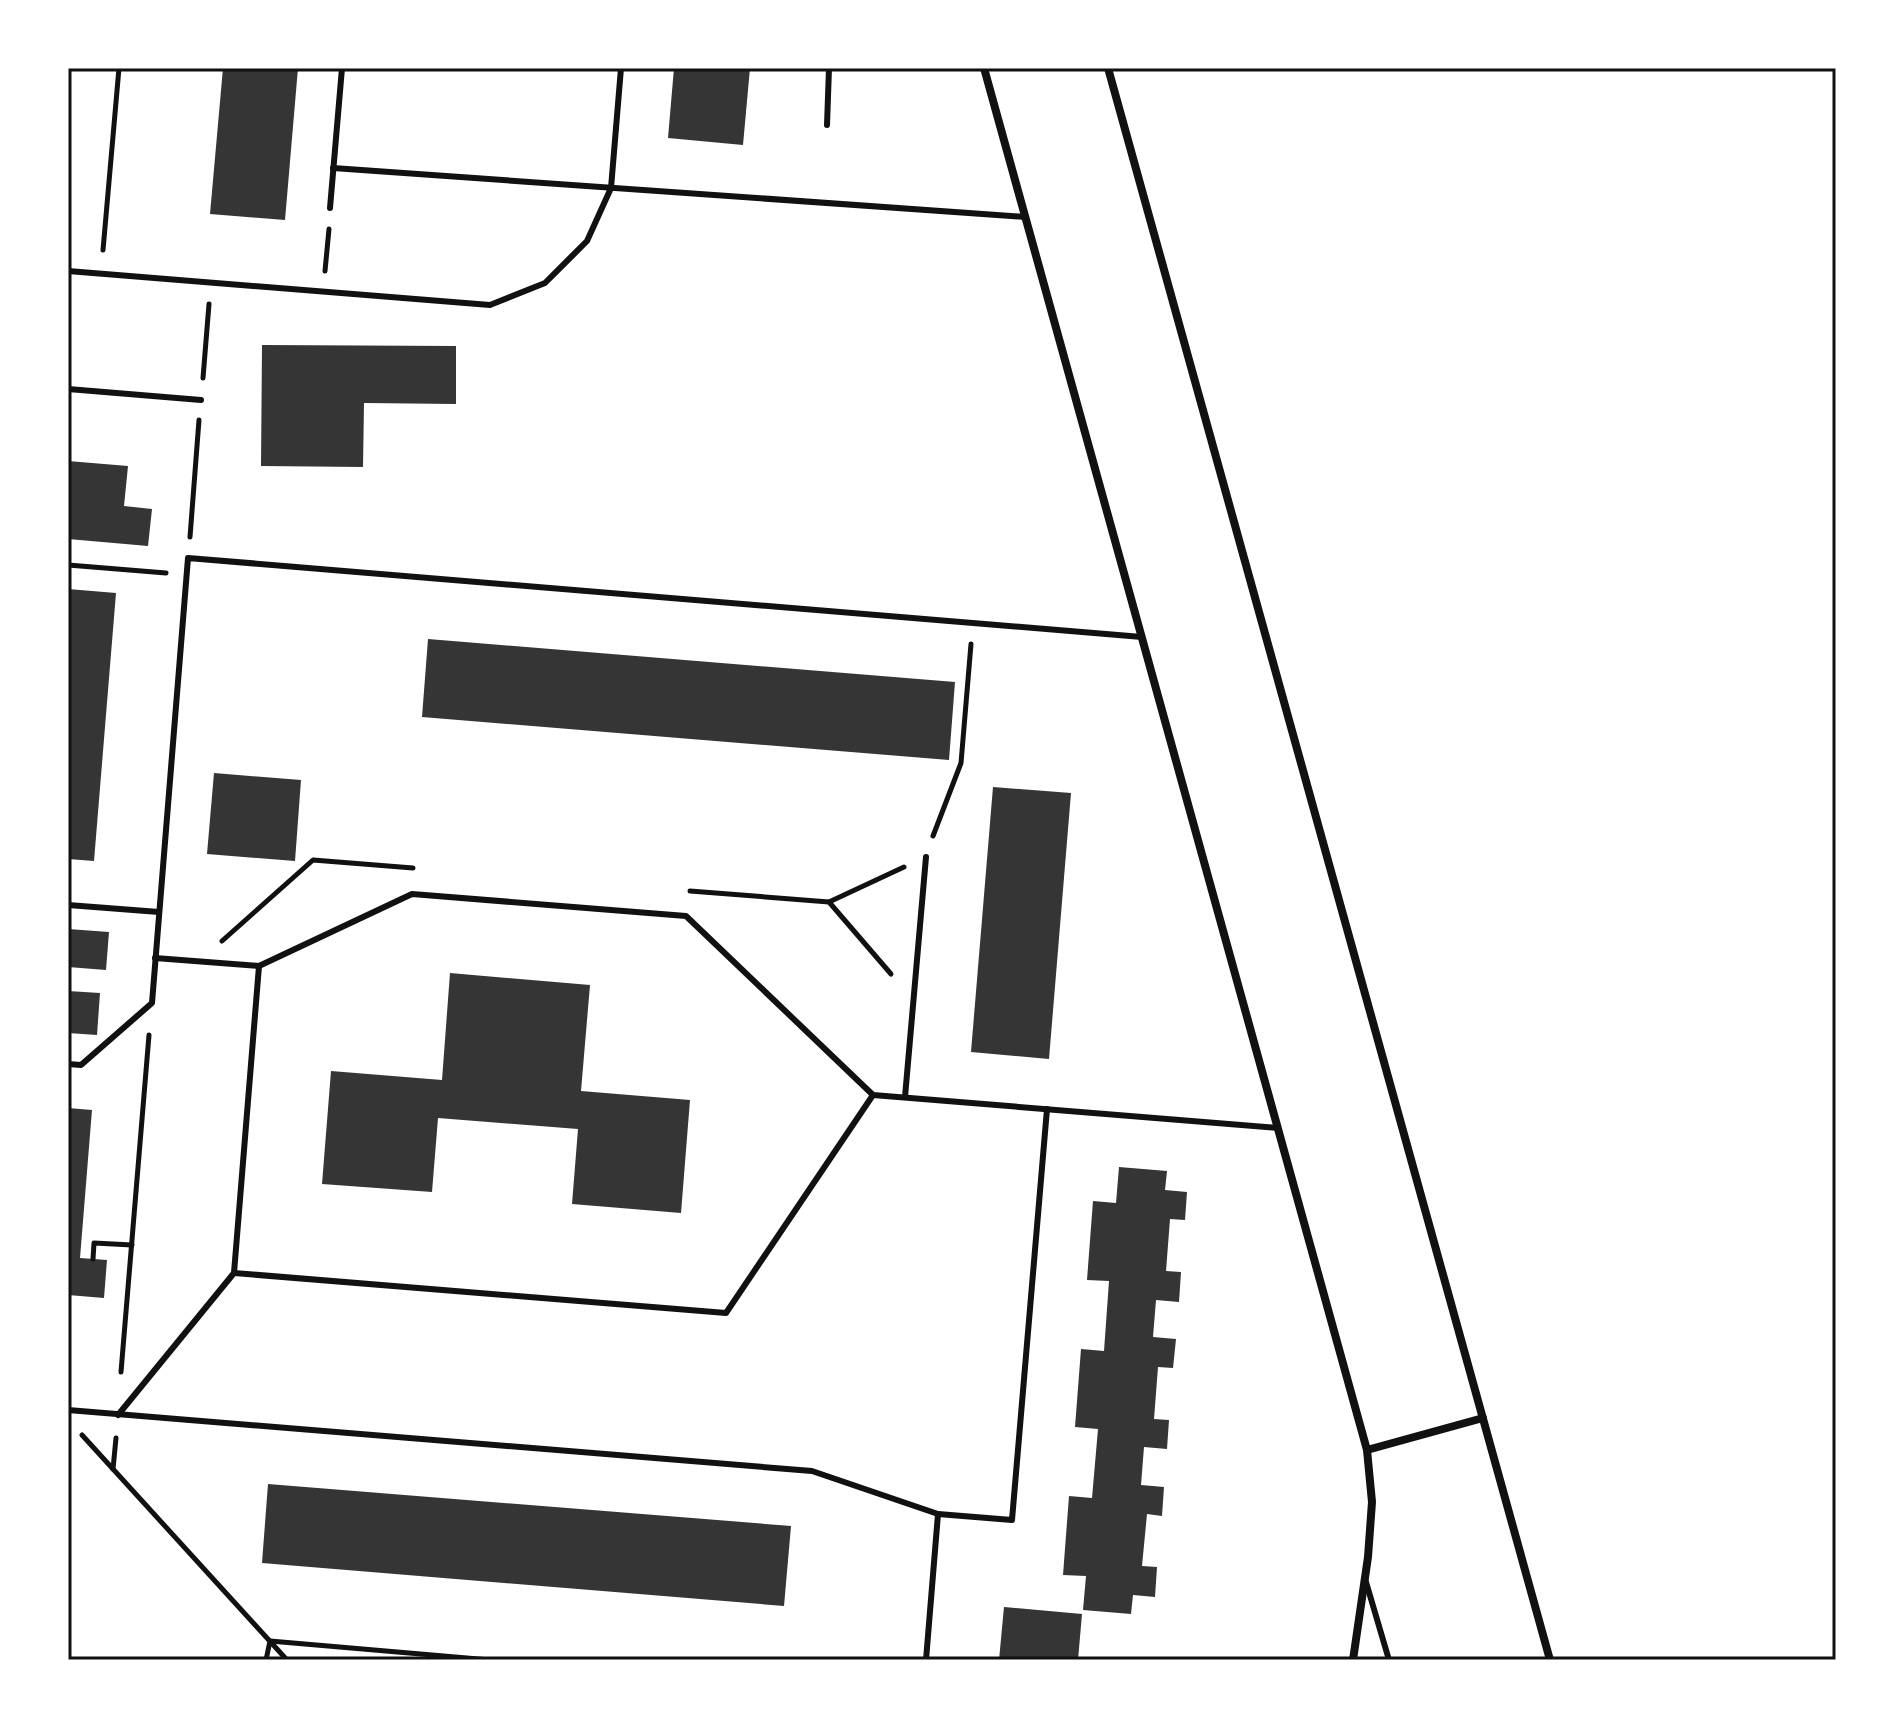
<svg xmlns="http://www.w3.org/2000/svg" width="1904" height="1728" viewBox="0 0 1904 1728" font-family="'Source Sans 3',sans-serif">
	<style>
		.building { fill: #353535 }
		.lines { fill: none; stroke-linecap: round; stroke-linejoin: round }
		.path { stroke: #111; stroke-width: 5 }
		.service { stroke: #111; stroke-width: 6 }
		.minor { stroke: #111; stroke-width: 8 }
		.neatline { fill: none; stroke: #111; stroke-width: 3 }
	</style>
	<rect width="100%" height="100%" fill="#fff"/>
	<g class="building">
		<path d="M223 68H298L285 220 210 214Z"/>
		<path d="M674 68H750L743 145 668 138Z"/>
		<path d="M262 345 456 346V404L364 403 363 467 261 466Z"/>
		<path d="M68 461 128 466 124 506 152 509 148 546 68 539Z"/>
		<path d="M68 589 116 593 94 861 68 859Z"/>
		<path d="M428 639 955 682 949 760 422 717Z"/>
		<path d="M214 773 301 780 295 861 207 854Z"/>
		<path d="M993 787 1071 793 1049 1059 971 1052Z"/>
		<path d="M68 929 109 932 106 970 68 967Z"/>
		<path d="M450 973 590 985 581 1091 690 1100 681 1213 572 1204 578 1129 438 1118 432 1192 322 1184 331 1071 442 1080Z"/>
		<path d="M68 991 100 993 97 1035 68 1033Z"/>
		<path d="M68 1108 92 1110 80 1258 107 1260 104 1298 68 1295Z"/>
		<path d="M1119 1167 1167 1171 1165 1190 1187 1192 1185 1220 1170 1219 1166 1271 1181 1272 1179 1302 1156 1300 1153 1337 1176 1339 1173 1368 1158 1367 1154 1419 1169 1420 1167 1449 1144 1447 1141 1485 1164 1487 1162 1516 1147 1514 1142 1566 1157 1567 1155 1597 1133 1595 1131 1614 1083 1610 1086 1576 1063 1575 1069 1496 1092 1498 1098 1429 1075 1427 1081 1349 1104 1351 1109 1281 1087 1280 1093 1201 1116 1203Z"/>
		<path d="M268 1484 791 1526 784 1606 262 1563Z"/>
		<path d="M1004 1607 1082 1614 1078 1660H999Z"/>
	</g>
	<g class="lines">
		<g class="path">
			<path d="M103 250 119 68"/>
			<path d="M325 271 329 229"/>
			<path d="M203 378 209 304"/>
			<path d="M190 537 199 420"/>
			<path d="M68 565 166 573"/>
			<path d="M933 836 961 763 971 644"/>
			<path d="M690 891 829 902 904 867"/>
			<path d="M829 902 891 974"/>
			<path d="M222 941 313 860 413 868"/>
			<path d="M93 1259 94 1243 132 1245"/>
			<path d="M121 1372 149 1035"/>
			<path d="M82 1435 287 1660"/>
			<path d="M113 1469 116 1438"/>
			<path d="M266 1660 270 1641 490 1660"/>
		</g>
		<g class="service">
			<path d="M827 125 829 68"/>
			<path d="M333 168 1025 217"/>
			<path d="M330 208 342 68"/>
			<path d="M68 271 490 305 545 283 587 241 611 188 621 68"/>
			<path d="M68 389 201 400"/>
			<path d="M68 905 159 912"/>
			<path d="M155 958 259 966 412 894 686 916 873 1095 1278 1128"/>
			<path d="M68 1064 81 1065 152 1003 188 558 1142 637"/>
			<path d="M905 1097 926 857"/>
			<path d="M234 1273 726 1313 873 1095"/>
			<path d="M68 1410 812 1471 938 1514 1012 1520 1047 1109"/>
			<path d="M118 1415 234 1273 259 966"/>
			<path d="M1366 1582 1389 1660"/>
			<path d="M926 1660 938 1514"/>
		</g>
		<g class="minor">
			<path d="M984 68 1367 1450 1372 1502 1368 1557 1353 1660"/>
			<path d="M1108 68 1550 1660"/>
			<path d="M1367 1450 1483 1418"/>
		</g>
	</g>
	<rect width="1904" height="1728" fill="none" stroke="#ffffff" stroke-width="140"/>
	<rect x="70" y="70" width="1764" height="1588" class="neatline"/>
</svg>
